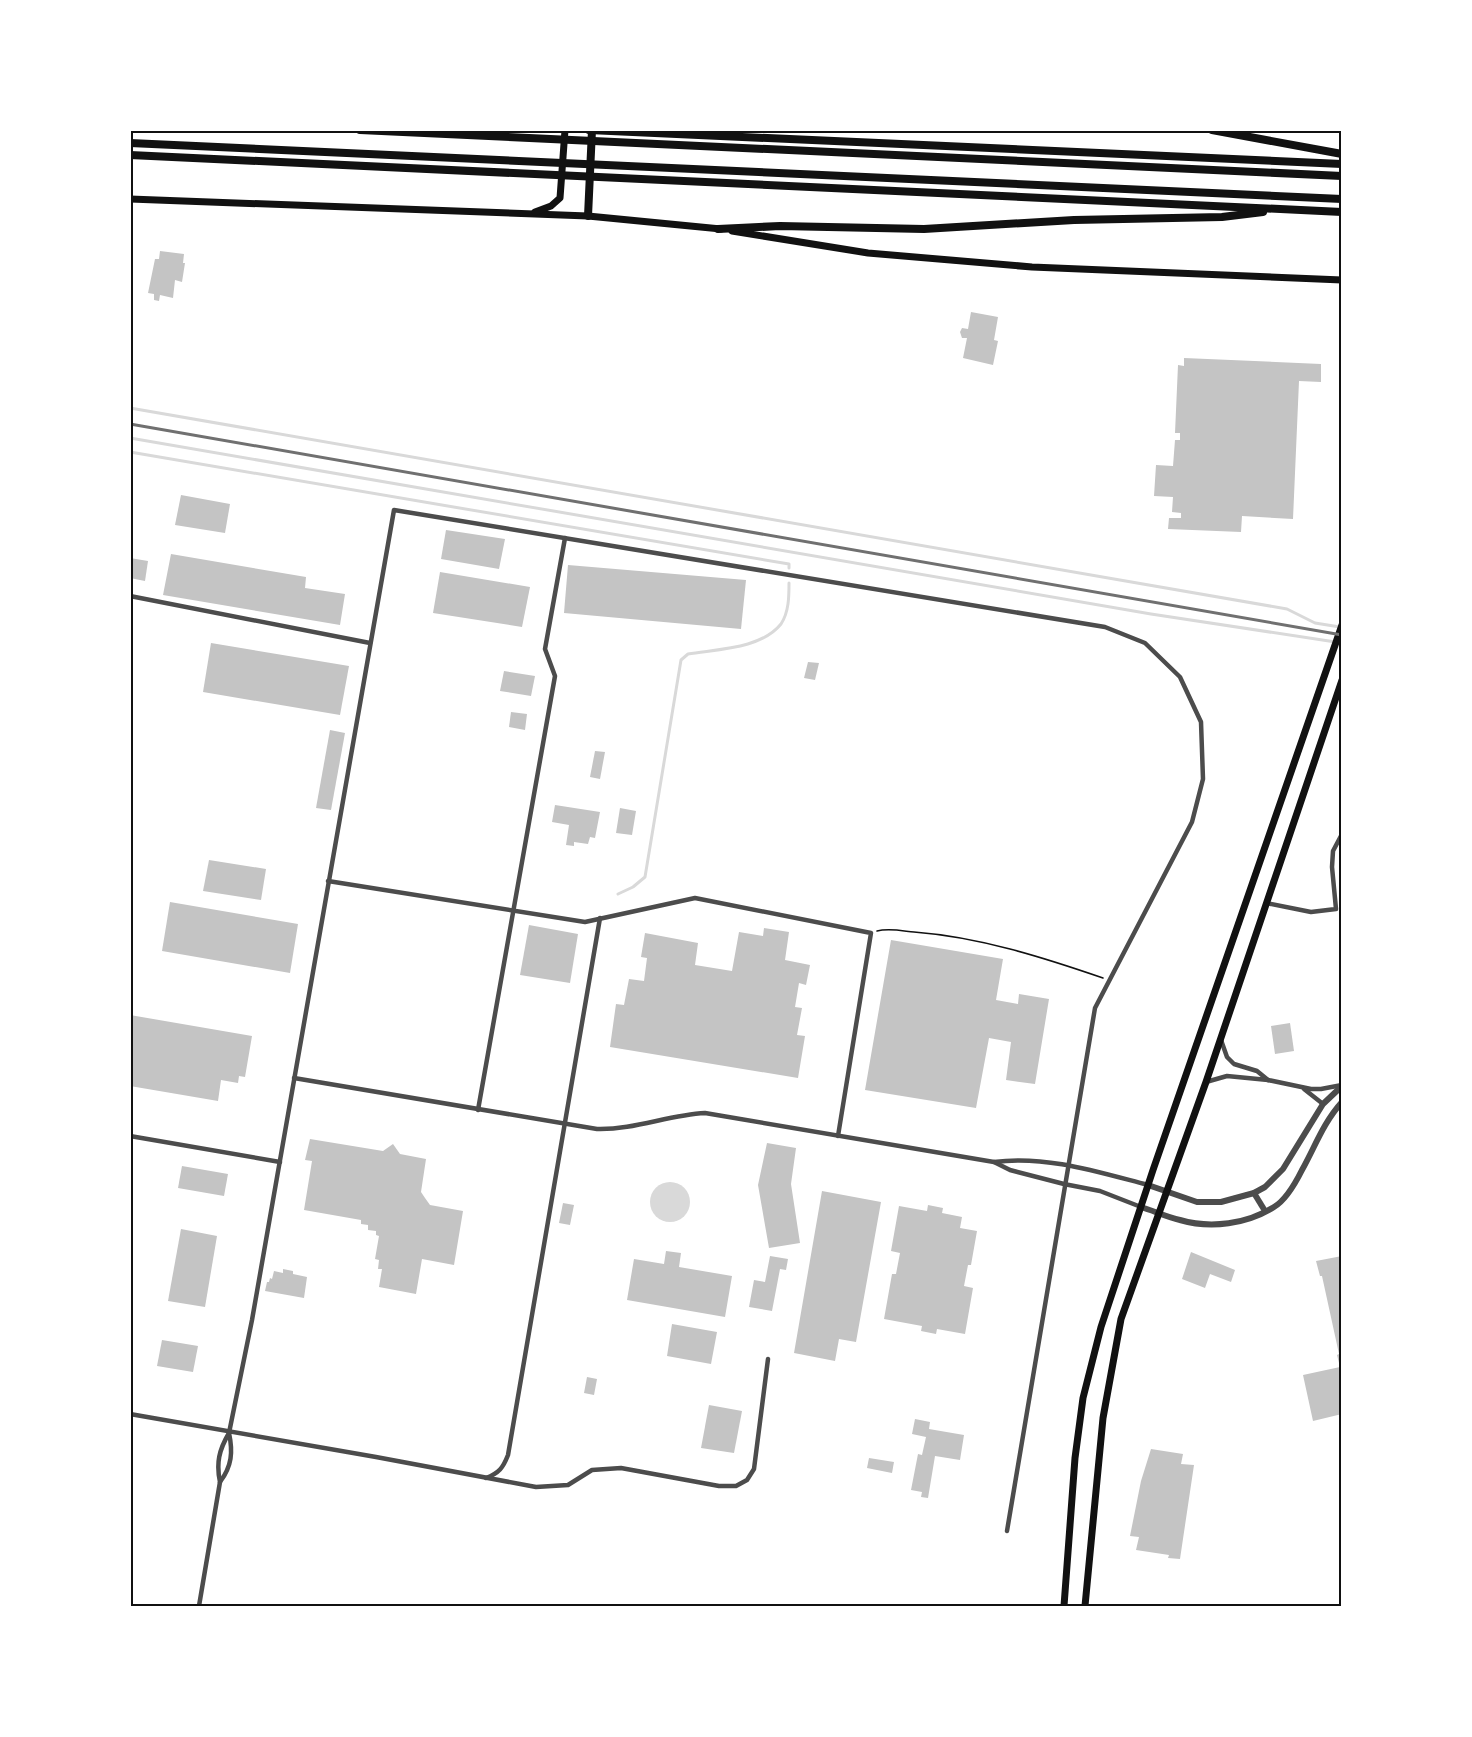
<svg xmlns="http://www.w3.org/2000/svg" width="1472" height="1737" viewBox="0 0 1472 1737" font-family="'Open Sans',sans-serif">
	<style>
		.water { fill: #d9d9d9 }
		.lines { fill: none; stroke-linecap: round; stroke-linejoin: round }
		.stream { stroke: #d9d9d9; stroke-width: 3 }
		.building { fill: #c4c4c4 }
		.path { stroke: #111; stroke-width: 1.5 }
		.minor { stroke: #4c4c4c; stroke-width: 4.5 }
		.tertiary { stroke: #4c4c4c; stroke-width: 6 }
		.secondary { stroke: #111; stroke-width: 7 }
		.primary { stroke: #111; stroke-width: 8 }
		.motorway { stroke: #111; stroke-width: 8 }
		.rail { stroke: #707070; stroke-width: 3 }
		.neatline { fill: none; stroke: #111; stroke-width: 2 }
	</style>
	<rect width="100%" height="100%" fill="#fff"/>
	<circle class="water" cx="670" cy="1202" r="20"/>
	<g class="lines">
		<g class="stream">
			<path d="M130 408 1287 609 1315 623 1340 627"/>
			<path d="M130 438 1151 614 1342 643"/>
			<path d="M130 452 789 564V568"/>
			<path d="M618 894 633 887 645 877 681 660 688 654C717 649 761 649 781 624 789 612 789 596 789 583"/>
		</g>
	</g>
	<g class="building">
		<path d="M160 251 184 254 183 263H185L182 282 175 280 173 298 160 295 159 301 154 300V294L148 293 155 259H159Z"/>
		<path d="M971 312 998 317 994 340 998 341 993 365 963 358 967 338H962L960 332 962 328 968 329Z"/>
		<path d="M1184 358 1321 364V382L1299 381 1293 519 1242 516 1241 532 1168 529 1169 518H1181V513L1172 512 1173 497 1154 496 1156 465 1173 466 1175 440H1180V433H1175L1178 365 1184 366Z"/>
		<path d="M181 495 230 504 225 533 175 525Z"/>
		<path d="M446 530 505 539 499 569 441 559Z"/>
		<path d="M171 554 306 577 305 588 345 594 340 625 163 595Z"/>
		<path d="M130 558 148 561 145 581 130 578Z"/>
		<path d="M568 565 746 580 741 629 564 613Z"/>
		<path d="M440 572 530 587 522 627 433 613Z"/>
		<path d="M211 643 349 666 340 715 203 692Z"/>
		<path d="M808 662 819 663 815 680 804 678Z"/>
		<path d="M504 671 535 676 531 696 500 691Z"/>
		<path d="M511 712 527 714 525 730 509 727Z"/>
		<path d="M330 730 345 733 331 810 316 808Z"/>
		<path d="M595 751 605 752 600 779 590 777Z"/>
		<path d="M555 805 600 812 595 838 590 837 588 844 574 842V846L566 845 569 825 552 822Z"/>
		<path d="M620 808 636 811 632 835 616 833Z"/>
		<path d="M209 860 266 869 261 900 203 891Z"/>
		<path d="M170 902 298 924 290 973 162 951Z"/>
		<path d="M529 925 578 934 570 983 520 975Z"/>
		<path d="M764 928 789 932 785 960 810 965 806 985 799 983 795 1007 802 1008 797 1035 805 1036 798 1078 610 1047 616 1004 624 1005 629 979 644 981 647 958 641 957 645 933 698 943 695 965 732 971 739 932 763 936Z"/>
		<path d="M891 940 1003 959 996 1000 1018 1004 1019 994 1049 999 1035 1084 1006 1080 1011 1042 989 1038 976 1108 865 1090Z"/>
		<path d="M130 1015 252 1036 245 1077 239 1076 238 1083 221 1080 218 1101 130 1086Z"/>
		<path d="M1290 1023 1294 1051 1275 1054 1271 1026Z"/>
		<path d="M310 1139 383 1151 393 1144 400 1154 426 1159 421 1192 425 1198 430 1205 463 1211 454 1265 422 1259 416 1294 379 1287 382 1269H378L379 1260 375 1259 379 1236 376 1235V1231L368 1230V1225L361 1224V1220L304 1210 312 1161 305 1160Z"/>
		<path d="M767 1143 796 1148 791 1184 800 1243 769 1248 758 1185Z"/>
		<path d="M182 1166 228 1174 224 1196 178 1188Z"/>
		<path d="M822 1191 881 1202 856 1342 839 1339 835 1361 794 1353Z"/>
		<path d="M563 1203 574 1205 570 1225 559 1223Z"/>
		<path d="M928 1205 943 1208 942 1213 962 1217 960 1228 977 1231 971 1265H968L964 1286 973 1288 965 1334 937 1329 936 1334 921 1331 922 1326 884 1319 892 1274H896L900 1253 891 1251 899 1206 927 1211Z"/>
		<path d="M181 1229 217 1236 205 1307 168 1301Z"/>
		<path d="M666 1251 681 1253 679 1267 732 1276 725 1317 627 1300 634 1259 664 1264Z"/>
		<path d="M1191 1252 1235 1270 1231 1282 1210 1274 1205 1288 1182 1279Z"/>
		<path d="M770 1256 788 1259 786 1270 780 1269 772 1311 749 1307 754 1280 765 1282Z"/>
		<path d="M1342 1256V1414L1313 1421 1303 1375 1340 1367 1337 1355 1339 1354 1322 1276H1320L1316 1261Z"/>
		<path d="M283 1269 293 1271V1274L307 1277 304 1298 265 1291 267 1282H269L270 1278 272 1279 274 1271 283 1273Z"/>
		<path d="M672 1324 717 1332 711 1364 667 1356Z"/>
		<path d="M162 1340 198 1346 193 1372 157 1366Z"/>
		<path d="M587 1377 597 1379 594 1395 584 1393Z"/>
		<path d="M709 1405 742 1411 734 1453 701 1448Z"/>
		<path d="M915 1419 930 1422 929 1429 964 1435 960 1460 935 1456 928 1498 921 1497 922 1492 911 1490 918 1454 922 1455 926 1437 912 1434Z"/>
		<path d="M1151 1449 1183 1454 1181 1464 1194 1465 1180 1559 1168 1558 1169 1555 1136 1550 1139 1537 1130 1536 1141 1481Z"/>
		<path d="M869 1458 894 1462 892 1473 867 1468Z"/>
	</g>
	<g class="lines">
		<path class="path" d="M877 931C889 928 903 931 914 932 979 937 1042 957 1103 978"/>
		<g class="minor">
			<path d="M130 596 370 643"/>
			<path d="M328 881 585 922 695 898 871 933 838 1136"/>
			<path d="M1266 903 1311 912 1336 909 1332 867 1333 851 1342 834"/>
			<path d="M1221 1040 1227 1057 1234 1064 1257 1071 1268 1080"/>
			<path d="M294 1078 597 1129C634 1130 668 1115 705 1113L994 1162 1010 1170 1064 1184 1100 1191 1141 1207"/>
			<path d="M1206 1082 1227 1076 1268 1080 1311 1089H1321L1342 1085"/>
			<path d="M1304 1089 1323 1104"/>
			<path d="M478 1110 555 676 545 649 565 538"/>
			<path d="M130 1136 280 1162"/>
			<path d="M994 1162C1046 1155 1098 1172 1148 1185"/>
			<path d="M130 1414 376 1457 536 1487 568 1485 592 1470 621 1468 719 1486H736L747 1480 754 1469 768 1359"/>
			<path d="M486 1478C499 1473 503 1468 508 1455L600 918"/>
			<path d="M220 1482C232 1466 233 1452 229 1433"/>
			<path d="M199 1606 220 1482C216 1463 219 1450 229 1433L252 1320 394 510 1105 627 1145 643 1180 677 1201 722 1203 779 1192 822 1095 1008 1007 1531"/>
		</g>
		<g class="tertiary">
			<path d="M1148 1185 1197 1202H1221L1254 1193 1265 1187 1283 1169 1323 1104 1342 1086"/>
			<path d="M1254 1193 1265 1211"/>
			<path d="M1141 1207C1154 1211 1167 1217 1180 1220 1211 1229 1247 1224 1274 1207 1286 1200 1296 1182 1302 1170 1315 1147 1323 1123 1342 1102"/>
		</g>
		<g class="secondary">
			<path d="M130 199 588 216 721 229"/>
			<path d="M535 212 551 206 560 198 565 130"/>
			<path d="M732 231 868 253 1032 267 1342 280"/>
			<path d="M1064 1606 1075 1458 1083 1398 1101 1327 1153 1170 1342 625"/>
			<path d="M1085 1606 1103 1418 1121 1319 1206 1082 1342 680"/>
		</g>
		<path class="primary" d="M588 216 592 130"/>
		<g class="motorway">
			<path d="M360 130 1342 176"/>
			<path d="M589 130 1342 164"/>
			<path d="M1212 130 1342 154"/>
			<path d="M130 143 1342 199"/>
			<path d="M130 155 1342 212"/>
			<path d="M718 229 780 226 924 229 1074 220 1222 217 1263 212"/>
		</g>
		<path class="rail" d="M130 424 1342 635"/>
	</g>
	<rect width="1472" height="1737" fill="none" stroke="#ffffff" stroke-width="264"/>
	<rect x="132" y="132" width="1208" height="1473" class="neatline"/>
</svg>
